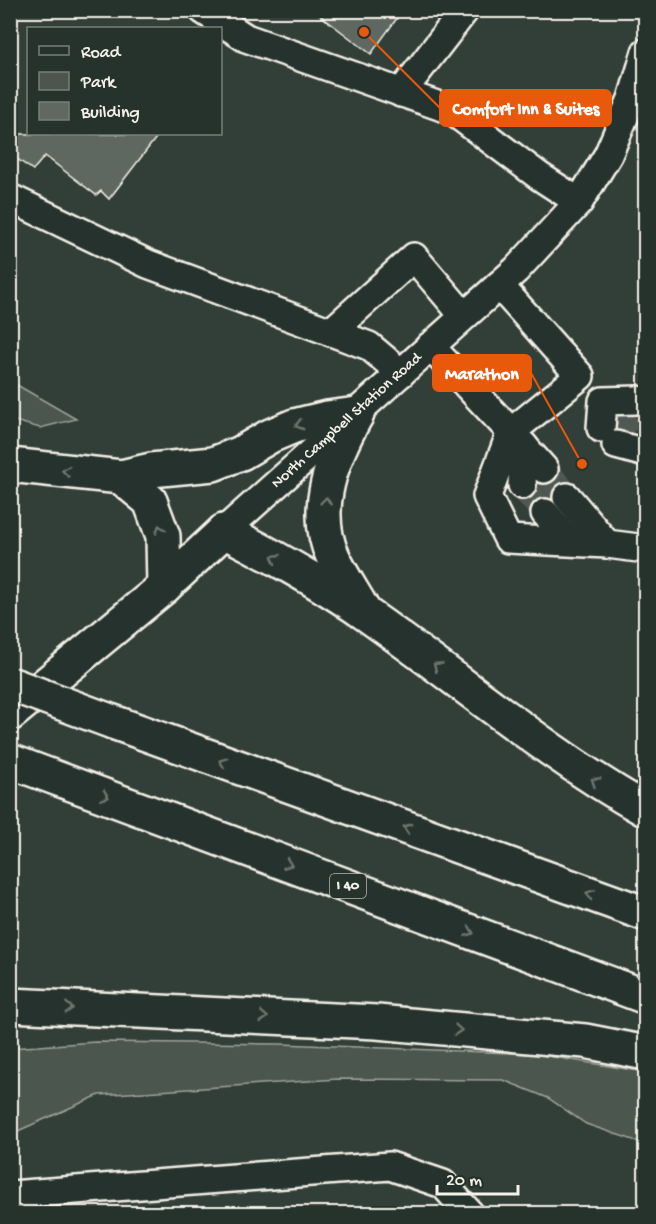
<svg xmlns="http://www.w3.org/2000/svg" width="656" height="1224" viewBox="0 0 656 1224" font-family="'Gochi Hand',sans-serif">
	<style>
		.green { fill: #4c564f; stroke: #a0a49c; stroke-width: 1.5 }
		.building { fill: #5f6861; stroke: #f4f1e8; stroke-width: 1.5 }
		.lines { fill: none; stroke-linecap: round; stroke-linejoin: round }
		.minor-tunnel { stroke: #4f5952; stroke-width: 27; stroke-dasharray: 27 14; stroke-linecap: butt }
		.minor-casing { stroke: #f4f1e8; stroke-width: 32 }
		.major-casing { stroke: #f4f1e8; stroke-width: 38 }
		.highway-casing { stroke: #f4f1e8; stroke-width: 38 }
		.minor { stroke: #26332d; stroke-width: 27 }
		.major { stroke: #26332d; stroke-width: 33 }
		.highway { stroke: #26332d; stroke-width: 33 }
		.highway-bridge-casing { stroke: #f4f1e8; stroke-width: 38; stroke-linecap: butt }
		.highway-bridge { stroke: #26332d; stroke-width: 33 }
		.oneway { stroke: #6e766e }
		.labels { text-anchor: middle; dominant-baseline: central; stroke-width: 4.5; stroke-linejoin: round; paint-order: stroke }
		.shield { fill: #26332d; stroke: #b6b8b0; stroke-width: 1.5 }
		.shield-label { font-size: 15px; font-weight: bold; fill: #f4f1e8 }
		.street-label { font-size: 16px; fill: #f4f1e8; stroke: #26332d }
		.leader { fill: none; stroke: #e8590c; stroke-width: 2 }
		.callout-dot { fill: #e8590c; stroke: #26332d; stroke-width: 2 }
		.callout { fill: #e8590c; stroke: #e8590c; stroke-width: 2 }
		.callout-label { font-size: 18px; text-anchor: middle; font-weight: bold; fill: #fff }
	</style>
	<rect width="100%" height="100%" fill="#323e38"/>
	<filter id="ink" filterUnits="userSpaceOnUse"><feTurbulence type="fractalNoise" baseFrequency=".0167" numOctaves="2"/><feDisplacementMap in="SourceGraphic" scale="12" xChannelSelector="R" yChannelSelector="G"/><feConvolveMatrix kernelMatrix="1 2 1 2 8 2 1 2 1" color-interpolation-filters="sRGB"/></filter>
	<g filter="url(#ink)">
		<g class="green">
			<path d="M10 381 76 419 40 428 11 420Z"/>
			<path d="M95 1042 281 1044 535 1054 645 1072V1144L586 1124 548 1098 503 1080 338 1079 99 1095 11 1134V1048Z"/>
		</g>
		<g class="building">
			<path d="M313 10H403L371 54Z"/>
			<path d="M10 134H159L109 199 101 191 96 195 45 156 33 170 10 154Z"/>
		</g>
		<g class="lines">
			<g class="minor-tunnel">
				<path d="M614 413 632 434"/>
				<path d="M544 469 567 497"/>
				<path d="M522 485 545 513"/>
			</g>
			<defs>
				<g id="minor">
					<path d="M203 10 246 38 451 110 539 176 579 202"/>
					<path d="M401 93 465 10"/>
					<path d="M10 198 148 264 369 346 401 373"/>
					<path d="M499 285 580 376 511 432 487 496 508 539 607 544"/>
					<path d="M331 332 414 257 464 316"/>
					<path d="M430 346 511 432 544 469"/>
					<path d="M601 428 603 401 637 400"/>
					<path d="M616 445 646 453"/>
					<path d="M522 485 524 446"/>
					<path d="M567 497 607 544 646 549"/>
					<path d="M545 513 570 541"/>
					<path id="s1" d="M224 531 516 270 579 202 608 155 632 99 646 52"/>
					<path d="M10 1195 390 1166 443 1184 470 1214"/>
				</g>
				<path id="major" d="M10 714 164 587 224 531"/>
				<g id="highway">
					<path d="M357 414C333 456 311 509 333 557 341 575 353 592 363 610"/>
					<path d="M10 465 121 477 151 470 213 464 241 453 270 436 294 426 327 418 357 414"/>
					<path d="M121 477 150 501 163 536 164 587"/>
					<path d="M224 531C273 556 322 583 366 614 459 679 547 754 646 810"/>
					<path d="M113 722 646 914"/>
					<path d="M10 761 646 997"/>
					<path d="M10 1005 377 1022 585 1041 646 1053"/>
				</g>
			</defs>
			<use href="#minor" class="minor-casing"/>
			<use href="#major" class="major-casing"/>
			<use href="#highway" class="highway-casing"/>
			<use href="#minor" class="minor"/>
			<use href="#major" class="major"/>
			<use href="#highway" class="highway"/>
			<defs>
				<path id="highway-bridge" d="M10 684 113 722"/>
			</defs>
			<use href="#highway-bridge" class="highway-bridge-casing"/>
			<use href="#highway-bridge" class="highway-bridge"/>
		</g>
		<defs><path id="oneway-chevron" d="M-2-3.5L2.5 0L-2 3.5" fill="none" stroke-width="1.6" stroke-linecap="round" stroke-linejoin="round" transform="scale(1.5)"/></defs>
		<g class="oneway">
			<use href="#oneway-chevron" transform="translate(299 425) rotate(164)"/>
			<use href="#oneway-chevron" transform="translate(66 471) rotate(-174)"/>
			<use href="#oneway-chevron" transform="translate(326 501) rotate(-84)"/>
			<use href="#oneway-chevron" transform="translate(160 529) rotate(-108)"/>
			<use href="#oneway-chevron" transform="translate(275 558) rotate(-150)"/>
			<use href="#oneway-chevron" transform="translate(437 666) rotate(-144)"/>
			<use href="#oneway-chevron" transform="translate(223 762) rotate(-160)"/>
			<use href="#oneway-chevron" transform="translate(595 781) rotate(-146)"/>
			<use href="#oneway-chevron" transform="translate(105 796) rotate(20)"/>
			<use href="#oneway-chevron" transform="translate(407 828) rotate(-160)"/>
			<use href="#oneway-chevron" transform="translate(288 864) rotate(20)"/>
			<use href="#oneway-chevron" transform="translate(590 894) rotate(-160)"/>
			<use href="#oneway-chevron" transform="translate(470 932) rotate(20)"/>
			<use href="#oneway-chevron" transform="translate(69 1008) rotate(3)"/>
			<use href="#oneway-chevron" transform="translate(264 1017) rotate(3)"/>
			<use href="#oneway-chevron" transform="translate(458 1030) rotate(5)"/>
		</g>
	</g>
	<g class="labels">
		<rect class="shield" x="330" y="874" width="36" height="24" rx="4.5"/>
		<g class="shield-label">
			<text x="348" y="886">I 40</text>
		</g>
		<g class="street-label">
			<text stroke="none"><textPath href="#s1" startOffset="165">North Campbell Station Road</textPath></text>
		</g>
	</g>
	<path class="leader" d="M364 32L440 108M582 464L531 373"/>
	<g class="callout-dot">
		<circle cx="364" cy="32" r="6"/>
		<circle cx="582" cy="464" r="6"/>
	</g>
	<g class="callout">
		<rect x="440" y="90" width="171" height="36" rx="6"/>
		<rect x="433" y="355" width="98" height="36" rx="6"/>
	</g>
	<g class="callout-label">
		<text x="526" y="114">Comfort Inn &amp; Suites</text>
		<text x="482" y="379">Marathon</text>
	</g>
	<rect width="656" height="1224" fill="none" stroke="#26332d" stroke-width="36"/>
	<rect x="18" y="18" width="620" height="1188" fill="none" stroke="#f4f1e8" stroke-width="2" filter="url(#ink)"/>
	<rect x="27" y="27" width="195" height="108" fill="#26332d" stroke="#787f78" stroke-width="1.5"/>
	<rect x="39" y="46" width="30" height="9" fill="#26332d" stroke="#787f78" stroke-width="1.5"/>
	<text x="81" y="57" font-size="18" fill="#f4f1e8">Road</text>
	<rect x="39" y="72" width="30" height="18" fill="#4c564f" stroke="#787f78" stroke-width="1.5"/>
	<text x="81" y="87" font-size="18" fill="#f4f1e8">Park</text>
	<rect x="39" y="102" width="30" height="18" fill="#5f6861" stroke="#787f78" stroke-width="1.5"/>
	<text x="81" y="117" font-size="18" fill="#f4f1e8">Building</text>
	<path d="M437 1185v9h81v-9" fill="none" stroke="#f4f1e8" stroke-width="3"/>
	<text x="446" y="1185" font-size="18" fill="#f4f1e8" stroke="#26332d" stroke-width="4.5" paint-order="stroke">20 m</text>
</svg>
